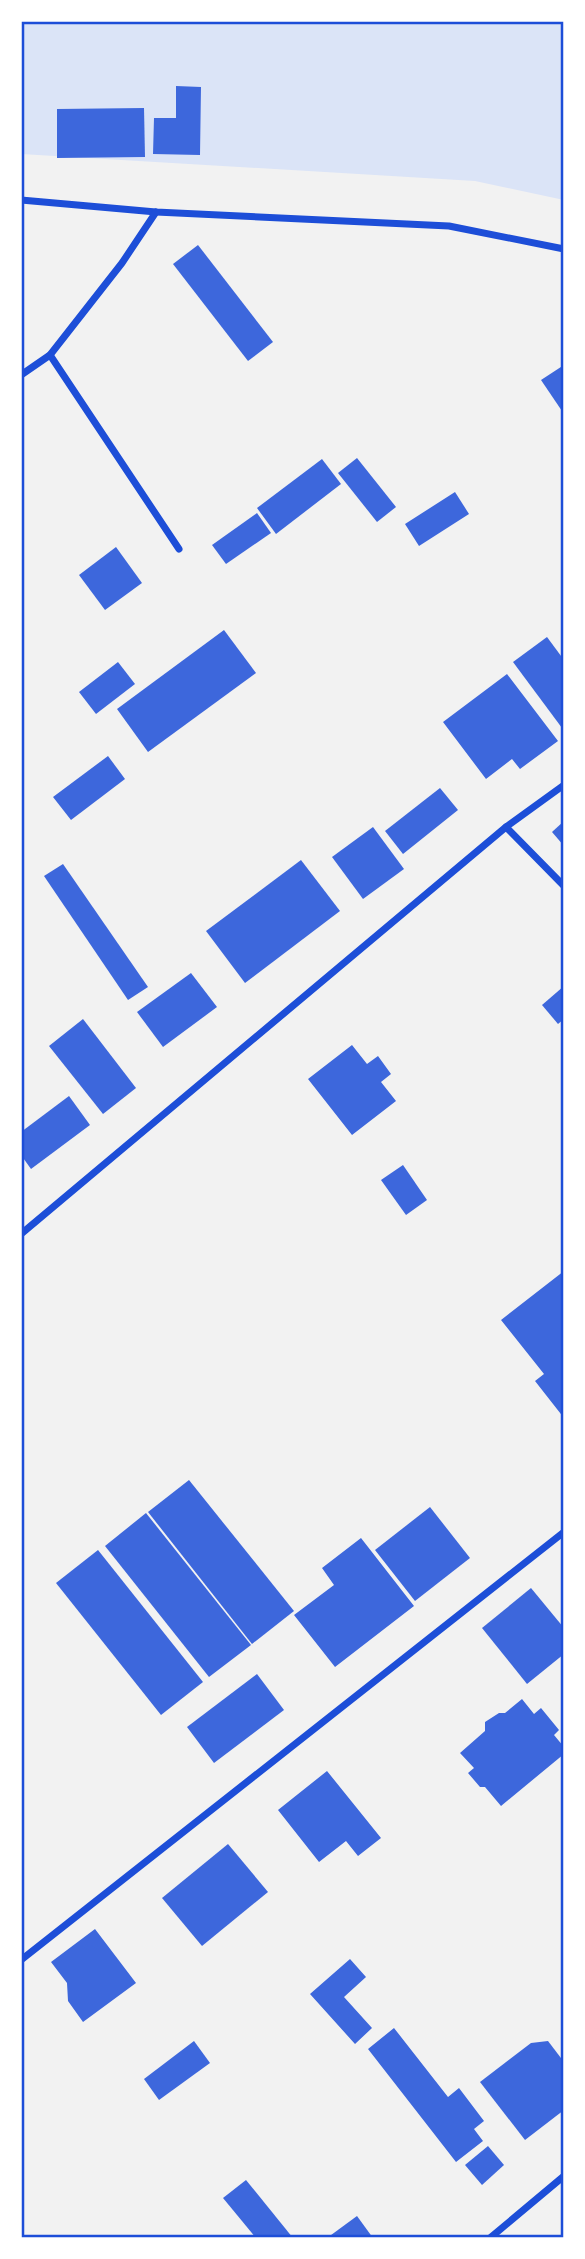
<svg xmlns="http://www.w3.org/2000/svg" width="585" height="2259" viewBox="0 0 585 2259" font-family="Overpass,sans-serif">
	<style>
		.green { fill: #dbe4f7 }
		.building { fill: #3d67dc }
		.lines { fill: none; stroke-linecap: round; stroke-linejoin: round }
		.minor { stroke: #1d4ed8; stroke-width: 7 }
		.neatline { fill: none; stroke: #1d4ed8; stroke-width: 2.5 }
	</style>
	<rect width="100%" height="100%" fill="#f2f2f2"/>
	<path class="green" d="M21 21H564V200L475 181 21 154Z"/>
	<g class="building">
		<path d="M176 86 201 87 200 155 153 154 154 118H176Z"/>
		<path d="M144 108 145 157 57 158V109Z"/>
		<path d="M198 245 273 342 248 361 173 264Z"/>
		<path d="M564 365V414L541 380Z"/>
		<path d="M357 458 396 507 377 522 338 473Z"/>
		<path d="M322 459 341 484 276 534 257 508Z"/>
		<path d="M455 492 469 514 419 546 405 524Z"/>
		<path d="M257 513 271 533 226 564 212 545Z"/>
		<path d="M116 547 142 583 105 610 79 575Z"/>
		<path d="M224 630 256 673 148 752 117 709Z"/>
		<path d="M547 637 564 660 562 728 513 662Z"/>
		<path d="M118 662 135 684 96 714 79 692Z"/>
		<path d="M507 674 558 741 520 769 512 759 486 779 443 722Z"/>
		<path d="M108 756 125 779 71 820 53 797Z"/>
		<path d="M440 788 458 810 403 854 385 831Z"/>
		<path d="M564 821V846L552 832Z"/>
		<path d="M373 827 404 869 363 899 332 857Z"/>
		<path d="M301 860 340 911 245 983 206 931Z"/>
		<path d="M63 864 148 987 128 1000 44 876Z"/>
		<path d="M191 973 217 1007 163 1047 137 1012Z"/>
		<path d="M564 986V1019L558 1024 542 1005Z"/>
		<path d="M83 1019 136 1088 103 1114 49 1046Z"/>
		<path d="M352 1045 367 1064 378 1056 391 1074 381 1082 396 1101 352 1135 308 1079Z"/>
		<path d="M69 1096 90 1125 31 1169 21 1155V1132Z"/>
		<path d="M403 1165 427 1200 406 1215 381 1180Z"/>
		<path d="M564 1271V1418L535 1381 544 1374 501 1320Z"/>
		<path d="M189 1480 294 1611 252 1644 148 1512Z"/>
		<path d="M430 1507 470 1558 415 1601 375 1550Z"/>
		<path d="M146 1513 251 1645 209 1677 105 1546Z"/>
		<path d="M361 1538 414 1606 335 1667 294 1615 334 1585 322 1568Z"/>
		<path d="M98 1550 203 1682 161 1715 56 1583Z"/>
		<path d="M531 1588 564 1628V1654L527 1684 482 1628Z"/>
		<path d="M257 1674 284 1710 214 1763 187 1727Z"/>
		<path d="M522 1699 534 1714 541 1708 559 1730 554 1735 564 1747V1754L501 1806 485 1787H480L468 1773 474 1768 460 1753 485 1731V1722L499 1713H505Z"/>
		<path d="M327 1771 381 1838 358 1856 346 1841 319 1862 278 1810Z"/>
		<path d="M228 1844 268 1892 202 1946 162 1898Z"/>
		<path d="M95 1929 136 1983 83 2022 68 2001 67 1983 51 1962Z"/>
		<path d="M350 1959 366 1977 344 1997 372 2028 355 2044 310 1994Z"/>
		<path d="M394 2028 448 2097 459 2088 484 2121 474 2129 483 2141 456 2162 368 2049Z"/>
		<path d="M194 2041 210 2063 159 2100 144 2079Z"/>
		<path d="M548 2041 564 2062V2110L525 2140 480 2082 531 2043Z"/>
		<path d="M488 2146 504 2165 482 2185 465 2165Z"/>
		<path d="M246 2180 293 2238H256L223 2198Z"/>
		<path d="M357 2216 373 2238H327Z"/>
	</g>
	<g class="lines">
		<g class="minor">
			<path d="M21 200 156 212 449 226 564 249"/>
			<path d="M50 355 179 549"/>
			<path d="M21 375 50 355 122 263 156 212"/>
			<path d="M506 827 564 886"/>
			<path d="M21 1234 506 827 564 785"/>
			<path d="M21 1960 564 1532"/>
			<path d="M490 2238 564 2176"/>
		</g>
	</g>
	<rect width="585" height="2259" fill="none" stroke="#ffffff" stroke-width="46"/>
	<rect x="23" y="23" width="539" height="2213" class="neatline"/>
</svg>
